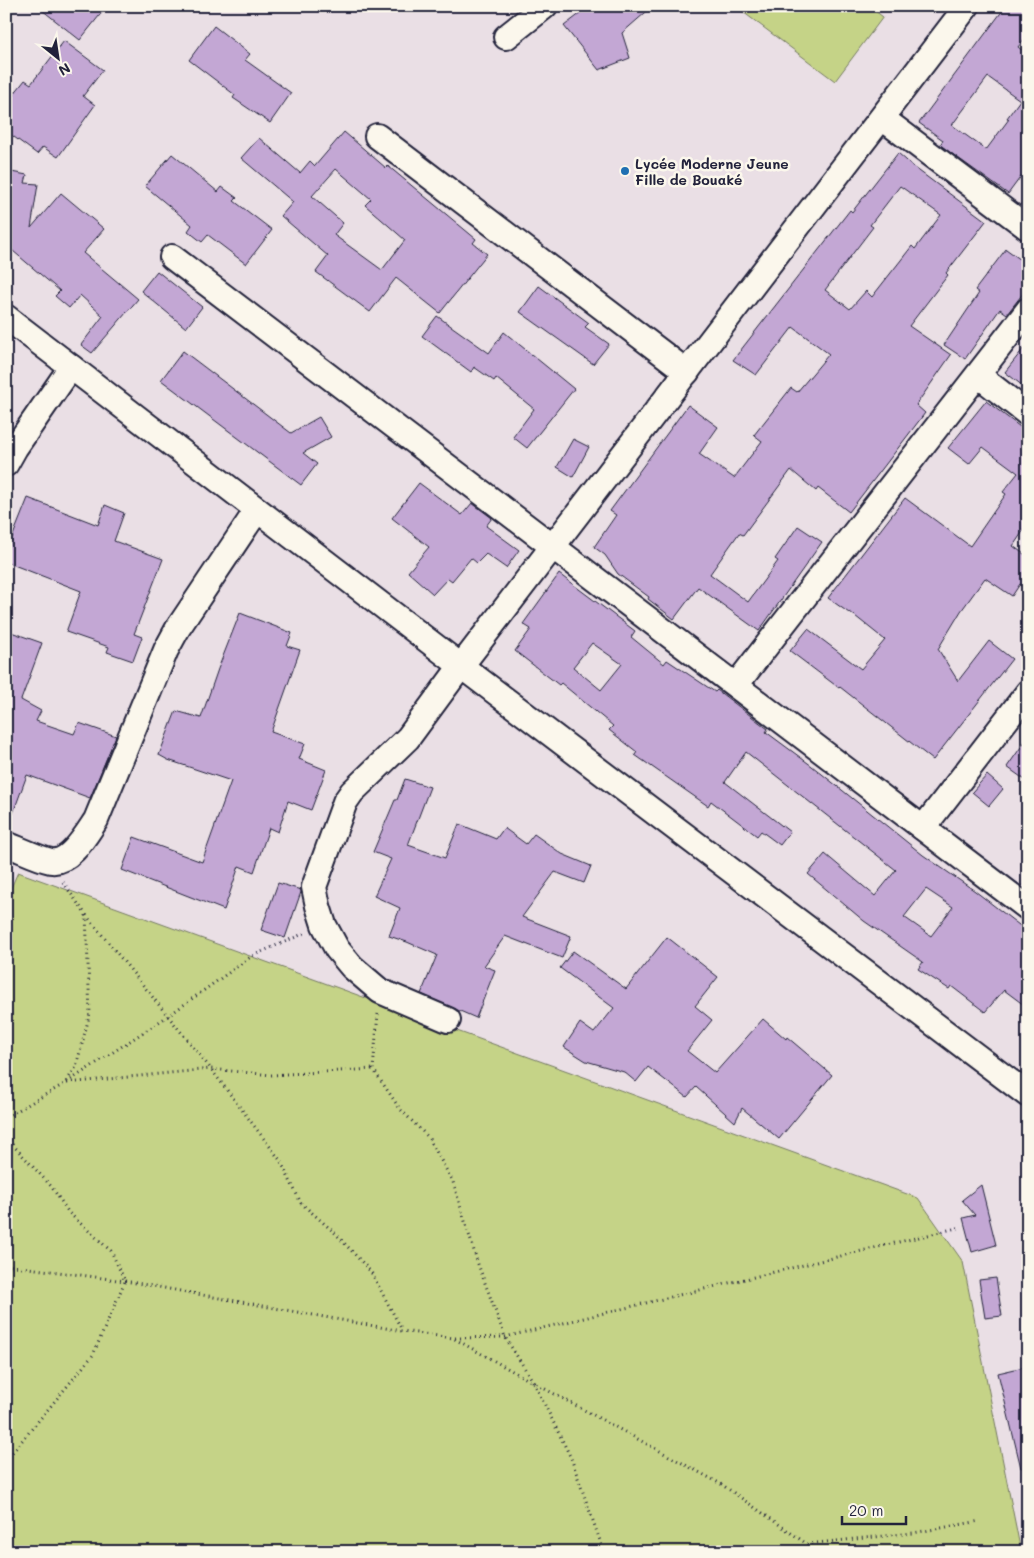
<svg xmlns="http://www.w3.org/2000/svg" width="1034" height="1558" viewBox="0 0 1034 1558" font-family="Mali,sans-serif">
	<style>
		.green { fill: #c5d387; stroke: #747a61 }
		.building { fill: #c3a7d4; stroke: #22223b; fill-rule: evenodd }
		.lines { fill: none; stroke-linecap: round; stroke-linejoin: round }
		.minor-casing { stroke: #22223b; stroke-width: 28 }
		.path { stroke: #22223b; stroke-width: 3; stroke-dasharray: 1 4; stroke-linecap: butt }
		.minor { stroke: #fbf7ec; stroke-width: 24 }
		.poi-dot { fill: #1f6fb2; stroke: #fbf7ec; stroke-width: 2 }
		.labels { text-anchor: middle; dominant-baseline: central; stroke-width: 5; stroke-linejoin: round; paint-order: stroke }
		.poi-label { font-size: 14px; font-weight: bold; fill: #22223b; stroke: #fbf7ec; text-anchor: start }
	</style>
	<rect width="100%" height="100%" fill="#eadfe5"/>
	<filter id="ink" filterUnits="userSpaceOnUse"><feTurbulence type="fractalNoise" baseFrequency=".02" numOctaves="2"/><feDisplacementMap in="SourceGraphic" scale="10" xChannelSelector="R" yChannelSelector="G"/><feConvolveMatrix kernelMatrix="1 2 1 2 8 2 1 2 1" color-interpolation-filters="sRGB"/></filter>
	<g filter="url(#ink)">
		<g class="green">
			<path d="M735 6H869L883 17 835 81Z"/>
			<path d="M18 872 918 1198 963 1262 1021 1552H6V899Z"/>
		</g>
		<g class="building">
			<path d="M37 6H107L80 40Z"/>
			<path d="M576 6H653L622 33 630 58 599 70 564 26 581 13Z"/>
			<path d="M1006 6H1028V34L1018 47 1028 55V167L1008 194 940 145 943 140 919 123ZM988 77 1020 100 1007 118 1009 119 986 150 952 125Z"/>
			<path d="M214 26 250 54 245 60 291 93 270 123 233 98 235 95 189 60Z"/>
			<path d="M64 41 103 70 83 96 95 105 58 157 43 147 37 154 6 131V104L25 80 31 84Z"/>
			<path d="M344 132 386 168 388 166 476 239 473 243 487 254 440 313 396 278 370 312 316 272 328 256 281 216 293 202 241 158 259 138 300 173 310 161 315 166ZM336 169 371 199 365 205 405 240 382 270 334 235 343 223 312 196Z"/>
			<path d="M898 153 915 168 986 221 946 273 948 275 909 326 951 355 916 405 925 413 849 512 818 488 816 491 791 470 743 535 739 533 710 574 748 602 778 561 775 559 798 526 822 542 759 631 698 587 674 619 648 599 649 597 618 574 605 555 594 547 616 515 610 511 688 405 718 427 699 454 734 478 762 441 754 435 791 388 797 392 829 354 793 327 756 375 733 360 850 210 852 212ZM900 186 941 215 915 249 912 246 872 297 866 291 850 309 825 290 873 227 870 225Z"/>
			<path d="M172 154 218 192 222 187 237 198 234 201 272 230 246 264 208 235 202 242 188 231 192 225 145 186Z"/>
			<path d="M6 171 27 175 25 183 38 184 31 228 61 193 104 229 83 253 138 299 92 353 81 345 103 316 80 295 69 308 55 296 60 291 6 245Z"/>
			<path d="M1006 249 1028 265V287L1007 314 1000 309 965 359 944 345 979 293 975 290Z"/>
			<path d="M157 271 202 307 186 328 141 291Z"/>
			<path d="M539 286 589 323 585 327 609 344 593 364 520 312Z"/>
			<path d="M437 316 489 353 504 332 574 389 527 448 513 437 534 409 496 378 494 381 474 367 471 372 422 336Z"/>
			<path d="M1028 343V390L1005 372Z"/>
			<path d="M183 351 291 433 319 417 331 437 303 453 317 464 301 485 161 380Z"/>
			<path d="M986 401 1028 433V524L1013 546 1028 557V590L1020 584 1012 596 985 578 961 611 938 649 958 681 989 641 1012 659 933 760 840 687 839 688 790 651 808 629 861 669 885 640 850 612 849 613 828 598 905 498 970 546 1006 494 1003 492 1018 473 983 447 969 464 948 448Z"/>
			<path d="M573 439 589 447 573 477 557 467Z"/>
			<path d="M419 483 462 515 472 503 492 518 486 526 519 550 506 568 486 554 477 563 471 558 452 581 448 578 433 594 408 572 429 547 392 518Z"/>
			<path d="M28 498 98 525 105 505 124 513 114 541 163 559 134 634 142 637 133 661 107 652 109 647 66 632 81 591 6 562V553Z"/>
			<path d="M559 574 635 631 631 637 664 664 667 660 715 692 717 690 768 729 766 732 812 766 923 855 975 891 1028 932V1008L1004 990 985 1012 951 986 949 989 918 969 923 962 864 921 808 874 825 854 875 896 896 870 746 752 725 782 790 832 780 845 761 831 757 836 711 801 708 806 635 755 637 752 609 730 613 726 561 683 559 685 515 651 531 629 523 624ZM592 643 622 664 601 690 573 667ZM926 889 953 907 931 936 904 917Z"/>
			<path d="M240 613 292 633 287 646 300 650 271 732 305 744 299 759 326 770 311 810 288 801 278 832 269 828 254 872 239 866 224 910 122 870 134 837 202 862 231 781 168 760 159 755 176 711 201 718 218 669Z"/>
			<path d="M11 632 42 643 21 700 41 711 36 721 74 734 79 723 116 736 90 798 27 775 8 827H6V645Z"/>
			<path d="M1028 737V782L1007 767Z"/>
			<path d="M987 775 1003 789 989 806 972 792Z"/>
			<path d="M405 779 430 787 408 845 445 858 459 824 496 839 504 828 526 844 534 834 562 854 591 866 584 883 555 872 522 917 571 936 562 958 505 936 484 966 495 970 476 1018 421 994 437 955 407 942 389 936 400 908 374 896 391 859 373 852 395 800H397Z"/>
			<path d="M278 883 301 890V892L285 938 261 930Z"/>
			<path d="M667 937 718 977 695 1006 712 1020 687 1051 715 1073 763 1019 786 1039 787 1037 832 1075 779 1139 742 1108 735 1122 696 1087 687 1097 648 1067 636 1082 624 1072 586 1061 564 1047 580 1023 594 1033 614 1008 560 968 573 951 626 989Z"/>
			<path d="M981 1185 996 1245 972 1252 963 1218 975 1215 962 1200Z"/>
			<path d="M996 1278 1002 1316 985 1318 979 1280Z"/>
			<path d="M1028 1366V1467L1021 1468 998 1373Z"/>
		</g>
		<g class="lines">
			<defs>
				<g id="minor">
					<path d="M506 37 545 6"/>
					<path d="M882 118 1028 228"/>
					<path d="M377 136 687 372"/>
					<path d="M172 257 1028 908"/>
					<path d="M6 317 461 666 1028 1095"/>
					<path d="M978 375 1028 414"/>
					<path d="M6 464 15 448 71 367"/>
					<path d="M736 685 1028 310"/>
					<path d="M923 828 1028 692"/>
					<path d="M6 844C20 849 37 858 51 861 70 864 87 833 96 820L166 650 178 628 257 510"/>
					<path d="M448 1020 380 991 352 967 337 949 324 925 318 906 314 887 345 802 352 792 408 738 461 666 967 6"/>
				</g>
			</defs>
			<use href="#minor" class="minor-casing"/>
			<g class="path">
				<path d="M63 882 86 915 90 1013 76 1067 67 1081"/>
				<path d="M86 915 211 1069 280 1160 301 1203 336 1234 371 1272 402 1330"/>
				<path d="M378 1014 373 1069 400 1109 428 1137 453 1182 478 1264 505 1337 534 1383 721 1484 807 1544 913 1533 980 1521"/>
				<path d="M67 1083 211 1069 271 1075 373 1069"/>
				<path d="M6 1117 66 1083 168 1016 252 956 305 933"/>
				<path d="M6 1131 11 1143 51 1186 69 1213 111 1251 125 1281 93 1355 6 1460"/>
				<path d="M6 1265 125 1281 402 1331 453 1338 534 1383 571 1458 604 1552"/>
				<path d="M455 1338 505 1337 961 1227"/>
			</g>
			<use href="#minor" class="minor"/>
		</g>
	</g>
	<circle class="poi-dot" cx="625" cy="171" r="5"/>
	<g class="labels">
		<g class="poi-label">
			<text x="635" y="163">Lycée Moderne Jeune<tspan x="635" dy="16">Fille de Bouaké</tspan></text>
		</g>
	</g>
	<rect width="1034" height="1558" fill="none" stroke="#fbf7ec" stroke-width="25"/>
	<rect x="12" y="12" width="1009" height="1533" fill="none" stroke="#22223b" stroke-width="2" filter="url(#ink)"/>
	<g transform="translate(58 58) rotate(150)" stroke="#fbf7ec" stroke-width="4" paint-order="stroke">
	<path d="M0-4L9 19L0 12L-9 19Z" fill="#22223b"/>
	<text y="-8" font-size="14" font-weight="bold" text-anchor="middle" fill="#22223b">N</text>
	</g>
	<path d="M842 1516v8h64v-8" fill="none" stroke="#22223b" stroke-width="2.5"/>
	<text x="849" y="1516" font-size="15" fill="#22223b" stroke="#fbf7ec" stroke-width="4" paint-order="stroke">20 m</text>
</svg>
